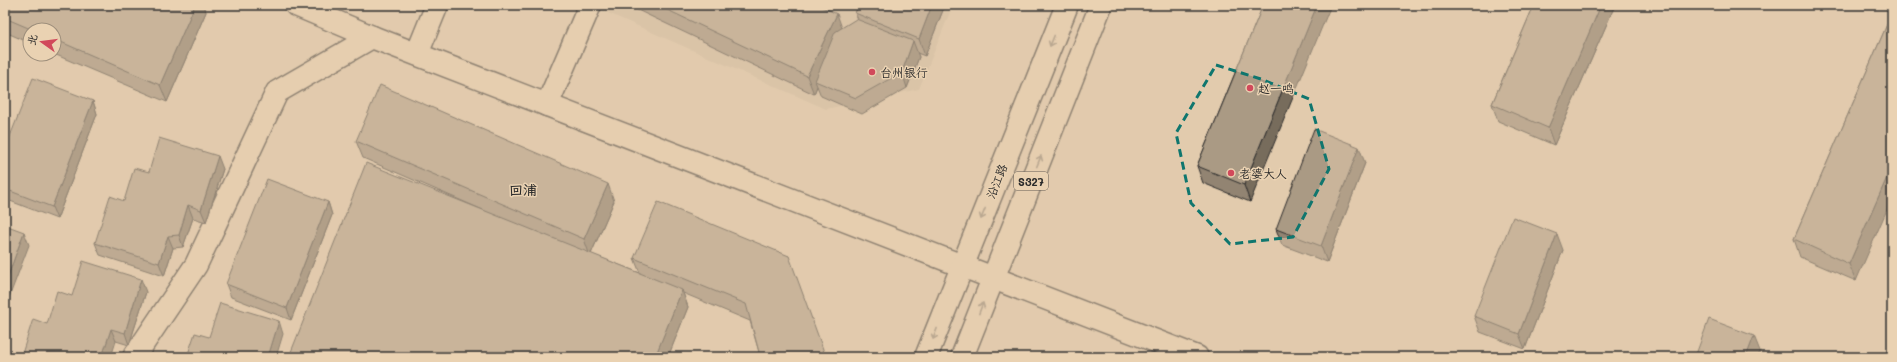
<svg xmlns="http://www.w3.org/2000/svg" width="1897" height="362" viewBox="0 0 1897 362" font-family="Mali,'LXGW WenKai TC',sans-serif">
	<style>
		.built { fill: #d1bca1 }
		.lines { fill: none; stroke-linecap: round; stroke-linejoin: round }
		.minor-casing { stroke: #2b2b2b; stroke-width: 25 }
		.tertiary-casing { stroke: #2b2b2b; stroke-width: 25 }
		.primary-casing { stroke: #2b2b2b; stroke-width: 25 }
		.minor { stroke: #ead2b2; stroke-width: 22 }
		.tertiary { stroke: #ead2b2; stroke-width: 22 }
		.primary { stroke: #ead2b2; stroke-width: 22 }
		.wall { fill: #928472; stroke: #2b2b2b }
		.shaded-wall { fill: #776c5c; stroke: #2b2b2b }
		.building { fill: #aa9a84; stroke: #2b2b2b }
		.oneway { stroke: #8a7e6e }
		.marked { fill: none; stroke: #0f766e; stroke-width: 3; stroke-dasharray: 8 5; stroke-linejoin: round }
		.poi-dot { fill: #d1495b; stroke: #ead2b2; stroke-width: 1.5 }
		.labels { text-anchor: middle; dominant-baseline: central; stroke-width: 3; stroke-linejoin: round; paint-order: stroke }
		.shield { fill: #ead2b2; stroke: #645d54; stroke-width: 1 }
		.shield-label { font-size: 11px; font-weight: bold; fill: #2b2b2b }
		.poi-label { font-size: 12px; fill: #2b2b2b; stroke: #ead2b2; text-anchor: start }
		.street-label { font-size: 12px; fill: #2b2b2b; stroke: #ead2b2 }
		.quarter-label { font-size: 14px; font-weight: bold; fill: #2b2b2b; stroke: #ead2b2 }
	</style>
	<rect width="100%" height="100%" fill="#e2cbad"/>
	<filter id="ink" filterUnits="userSpaceOnUse"><feTurbulence type="fractalNoise" baseFrequency=".025" numOctaves="2"/><feDisplacementMap in="SourceGraphic" scale="8" xChannelSelector="R" yChannelSelector="G"/><feConvolveMatrix kernelMatrix="1 2 1 2 8 2 1 2 1" color-interpolation-filters="sRGB"/></filter>
	<g filter="url(#ink)">
		<path class="built" d="M590 5H953L919 89 826 109Z"/>
		<g class="lines">
			<defs>
				<g id="minor">
					<path d="M417 54 437 5"/>
					<path d="M547 105 590 5"/>
					<path d="M134 357 196 265 277 92 372 37"/>
				</g>
				<path id="tertiary" d="M296 5 372 37 1197 357"/>
				<g id="primary">
					<path d="M926 357 1067 5"/>
					<path d="M962 357 1101 5"/>
				</g>
			</defs>
			<use href="#minor" class="minor-casing"/>
			<use href="#tertiary" class="tertiary-casing"/>
			<use href="#primary" class="primary-casing"/>
			<use href="#minor" class="minor"/>
			<use href="#tertiary" class="tertiary"/>
			<use href="#primary" class="primary"/>
		</g>
		<g class="wall">
			<path d="M5 5H204L206 12 167 102 54 54V30H30V43L5 32Z"/>
			<path d="M627 5H818L842 28 858 19 855 13 859 5H945L925 56 917 53 919 57 907 88 862 114 821 96 817 86 814 94Z"/>
			<path d="M1263 5 1250 202 1203 183 1197 166Z"/>
			<path d="M1534 5H1615L1554 145 1498 121 1492 104Z"/>
			<path d="M1892 13 1856 281 1800 257 1794 239Z"/>
			<path d="M93 101 97 114 57 219 5 199V149Z"/>
			<path d="M356 141 614 201 591 254 640 273 634 258 789 256 759 352 750 321 683 293 688 307 668 357H289L483 210 363 158Z"/>
			<path d="M1365 163 1327 262 1282 245 1276 229Z"/>
			<path d="M223 169 206 222 193 218 183 247 173 248 164 276 100 255 95 243 124 201 149 172Z"/>
			<path d="M328 202 332 215 291 320 231 297 226 284Z"/>
			<path d="M1563 250 1525 349 1480 332 1474 316Z"/>
			<path d="M146 292 129 345 116 341 72 296Z"/>
		</g>
		<g class="shaded-wall">
			<path d="M195 5H204L206 12 167 102 160 85Z"/>
			<path d="M932 5H945L925 56 919 39Z"/>
			<path d="M1317 5H1331L1250 202 1244 185Z"/>
			<path d="M1601 5H1615L1554 145 1548 128Z"/>
			<path d="M837 14 843 31 815 81 817 86 814 94 807 76Z"/>
			<path d="M913 41 919 57 907 88 902 72Z"/>
			<path d="M93 101 97 114 57 219 52 207Z"/>
			<path d="M1359 147 1365 163 1327 262 1321 246Z"/>
			<path d="M218 156 223 169 206 222 201 210Z"/>
			<path d="M1892 166V198L1856 281 1849 264Z"/>
			<path d="M608 184 614 201 590 256 584 239Z"/>
			<path d="M328 202 332 215 291 320 287 308Z"/>
			<path d="M188 205 193 218 183 247 179 235Z"/>
			<path d="M24 232 29 245 5 308V284Z"/>
			<path d="M1557 234 1563 250 1525 349 1519 334Z"/>
			<path d="M168 236 173 248 164 276 159 263Z"/>
			<path d="M141 279 146 292 129 345 125 333Z"/>
			<path d="M682 290 688 307 668 357H655Z"/>
			<path d="M279 321 283 334 276 357H268Z"/>
			<path d="M111 329 116 341 111 357H102Z"/>
			<path d="M1754 336 1760 351 1758 357H1746Z"/>
			<path d="M824 352 826 357H822Z"/>
		</g>
		<g class="building">
			<path d="M5 5H195L160 85 54 39V30H33L5 18Z"/>
			<path d="M657 5H818L837 14 807 76Z"/>
			<path d="M859 5H932L919 39 855 13Z"/>
			<path d="M1263 5H1317L1244 185 1197 166Z"/>
			<path d="M1534 5H1601L1548 128 1492 104Z"/>
			<path d="M1892 13V166L1849 264 1794 239Z"/>
			<path d="M856 19 913 41 902 72 856 98 815 81 835 32Z"/>
			<path d="M33 78 93 101 52 207 5 189V149Z"/>
			<path d="M380 85 608 184 584 239 356 141Z"/>
			<path d="M1314 129 1359 147 1321 246 1276 229Z"/>
			<path d="M159 138 218 156 201 210 188 205 179 235 168 236 159 263 95 243 110 196 124 201 134 168 149 172Z"/>
			<path d="M366 163 682 290 655 357H608L600 354 598 357H289Z"/>
			<path d="M267 179 328 202 287 308 226 284Z"/>
			<path d="M658 202 789 256 824 352 822 357H757L759 352 746 304 634 258Z"/>
			<path d="M1513 217 1557 234 1519 334 1474 316Z"/>
			<path d="M5 225 24 232 5 284Z"/>
			<path d="M83 261 141 279 125 333 111 329 102 357H21L33 319 47 324 57 291 72 296Z"/>
			<path d="M220 303 279 321 268 357H187L195 333 209 337Z"/>
			<path d="M1709 319 1754 336 1746 357H1695Z"/>
		</g>
		<defs><path id="oneway-shaft" d="M-6 0H5M1.5-3L5.5 0L1.5 3" fill="none" stroke-width="1.6" stroke-linecap="round" stroke-linejoin="round"/></defs>
		<g class="oneway">
			<use href="#oneway-shaft" transform="translate(1052 41) rotate(112)"/>
			<use href="#oneway-shaft" transform="translate(1039 161) rotate(-68)"/>
			<use href="#oneway-shaft" transform="translate(983 214) rotate(112)"/>
			<use href="#oneway-shaft" transform="translate(981 308) rotate(-69)"/>
			<use href="#oneway-shaft" transform="translate(935 334) rotate(111)"/>
		</g>
	</g>
	<path d="M0 0H1897V362H0ZM1216 65 1261 79 1309 99 1329 169 1293 237 1230 244 1191 203 1176 133Z" fill="#e2cbad" fill-opacity=".55" fill-rule="evenodd"/>
	<path class="marked" d="M1216 65 1261 79 1309 99 1329 169 1293 237 1230 244 1191 203 1176 133Z"/>
	<g class="poi-dot">
		<circle cx="872" cy="72" r="4"/>
		<circle cx="1250" cy="88" r="4"/>
		<circle cx="1231" cy="173" r="4"/>
	</g>
	<g class="labels">
		<rect class="shield" x="1014" y="172" width="34" height="18" rx="3"/>
		<g class="shield-label">
			<text x="1031" y="181">S327</text>
		</g>
		<g class="poi-label">
			<text x="880" y="72">台州银行</text>
			<text x="1258" y="88">赵一鸣</text>
			<text x="1239" y="173">老婆大人</text>
		</g>
		<g class="street-label">
			<text transform="translate(996 181) rotate(-68)">沿江路</text>
		</g>
		<g class="quarter-label">
			<text x="523" y="189">回浦</text>
		</g>
	</g>
	<rect width="1897" height="362" fill="none" stroke="#ead2b2" stroke-width="20"/>
	<rect x="10" y="10" width="1877" height="342" fill="none" stroke="#2b2b2b" stroke-width="1.5" filter="url(#ink)"/>
	<g transform="translate(42 42) rotate(284)"><circle r="19" fill="#ead2b2" stroke="#9e8f7c"/>
	<path d="M0-3L7 15L0 10L-7 15Z" fill="#d1495b"/>
	<text y="-6" font-size="11" font-weight="bold" text-anchor="middle" fill="#2b2b2b">北</text>
	</g>
</svg>
